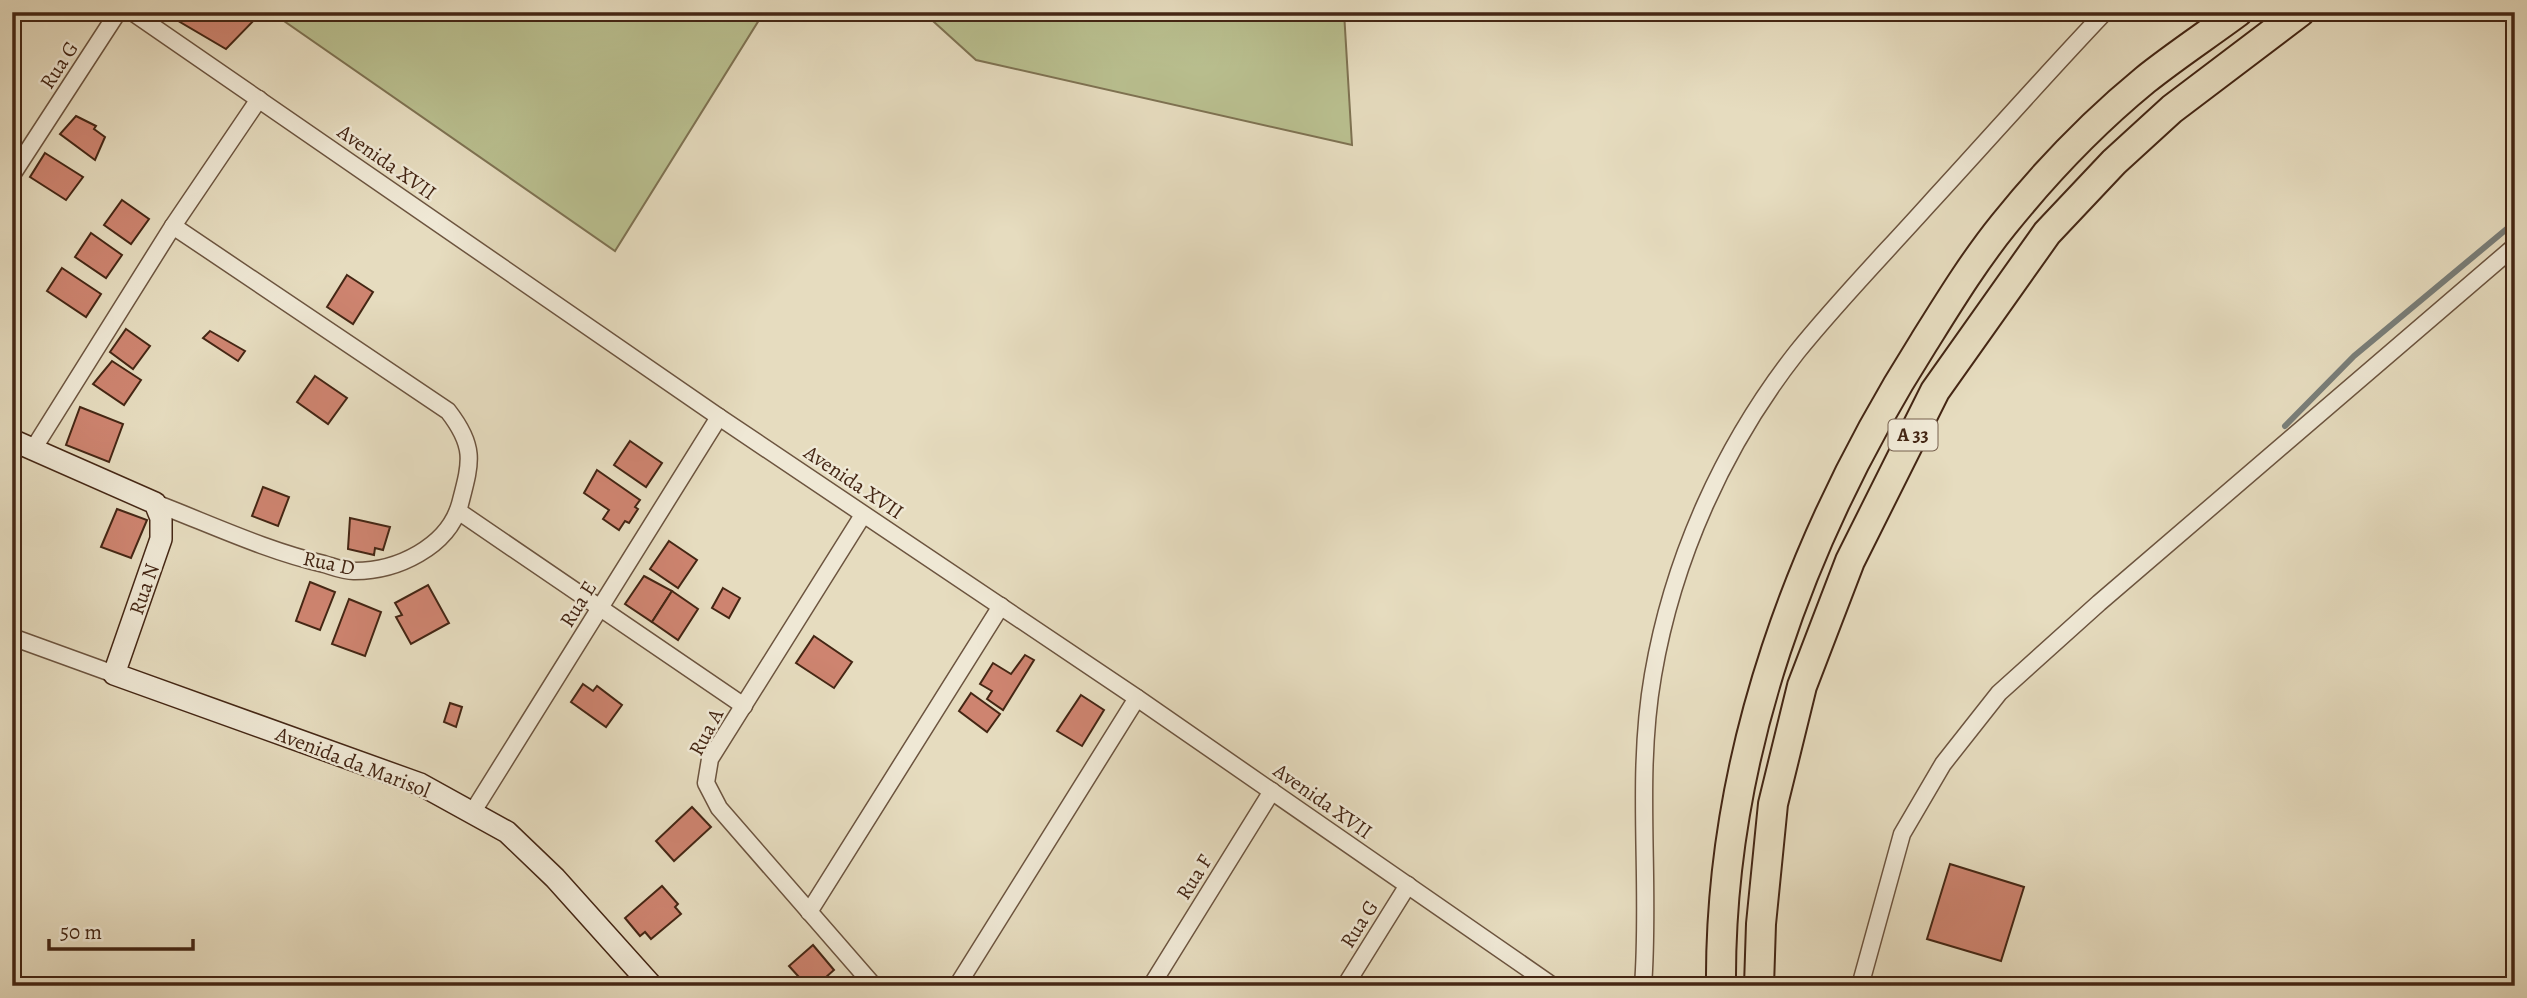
<svg xmlns="http://www.w3.org/2000/svg" width="2527" height="998" viewBox="0 0 2527 998" font-family="Alegreya,serif">
	<style>
		.green { fill: #b9bf8f; stroke: #7e7252; stroke-width: 2 }
		.lines { fill: none; stroke-linecap: round; stroke-linejoin: round }
		.stream { stroke: #797e79; stroke-width: 6 }
		.building { fill: #ce8470; stroke: #442614; stroke-width: 2 }
		.street-casing { stroke: #6c543f; stroke-width: 19 }
		.secondary-casing { stroke: #442614; stroke-width: 24 }
		.highway-casing { stroke: #442614; stroke-width: 32 }
		.street { stroke: #efe8d5; stroke-width: 16 }
		.secondary { stroke: #efe8d5; stroke-width: 21 }
		.highway { stroke: #e6dcbf; stroke-width: 28 }
		.labels { text-anchor: middle; dominant-baseline: central; stroke-width: 5; stroke-linejoin: round; paint-order: stroke }
		.shield { fill: #efe8d5; stroke: #77604e; stroke-width: 2 }
		.shield-label { font-size: 19px; font-weight: bold; fill: #442614 }
		.street-label { font-size: 21px; fill: #442614; stroke: #efe8d5 }
	</style>
	<rect width="100%" height="100%" fill="#e6dcbf"/>
	<filter id="stains"><feTurbulence type="fractalNoise" baseFrequency=".00286" numOctaves="4"/><feColorMatrix values="0 0 0 0 .2 0 0 0 0 .09 0 0 0 0 .02 0 0 0 .5 -.17"/></filter>
	<radialGradient id="worn" r=".72"><stop offset=".6" stop-color="#630" stop-opacity="0"/><stop offset="1" stop-color="#630" stop-opacity=".3"/></radialGradient>
	<g class="green">
		<path d="M271 12H764L615 251Z"/>
		<path d="M923 12H1344L1352 145 976 60Z"/>
	</g>
	<g class="lines">
		<path class="stream" d="M2285 426 2354 356 2515 222"/>
	</g>
	<g class="building">
		<path d="M163 12H262L226 49Z"/>
		<path d="M76 116 96 126 94 129 105 137 95 160 60 134Z"/>
		<path d="M45 153 83 177 66 200 30 177Z"/>
		<path d="M122 200 149 219 131 244 104 225Z"/>
		<path d="M91 233 122 255 106 278 75 257Z"/>
		<path d="M62 268 101 294 86 317 47 291Z"/>
		<path d="M347 275 373 292 353 324 327 307Z"/>
		<path d="M126 329 150 346 133 369 110 352Z"/>
		<path d="M210 331 245 351 238 361 203 338Z"/>
		<path d="M112 361 141 380 124 405 93 384Z"/>
		<path d="M315 376 347 398 328 424 297 402Z"/>
		<path d="M80 407 123 424 109 462 66 445Z"/>
		<path d="M630 441 662 463 646 487 614 465Z"/>
		<path d="M597 470 640 500 635 507 638 509 629 523 625 521 619 530 603 519 609 510 584 493Z"/>
		<path d="M263 487 289 497 278 526 252 516Z"/>
		<path d="M117 509 147 520 131 558 101 547Z"/>
		<path d="M350 518 390 527 383 550 375 548 374 555 348 549Z"/>
		<path d="M669 541 697 560 678 588 650 569Z"/>
		<path d="M644 576 672 591 652 622 625 604Z"/>
		<path d="M310 582 335 592 320 630 296 621Z"/>
		<path d="M428 585 449 623 411 644 396 617 402 615 395 603Z"/>
		<path d="M723 588 740 598 729 618 712 608Z"/>
		<path d="M672 591 698 609 678 640 652 622Z"/>
		<path d="M349 599 381 612 365 656 332 644Z"/>
		<path d="M814 636 852 662 834 688 796 663Z"/>
		<path d="M1025 655 1034 660 1003 710 987 699 992 691 980 684 993 663 1011 674Z"/>
		<path d="M583 684 593 691 597 686 622 705 606 727 571 702Z"/>
		<path d="M971 693 1000 714 987 732 959 711Z"/>
		<path d="M1081 695 1104 710 1082 746 1057 731Z"/>
		<path d="M450 703 462 707 456 727 444 722Z"/>
		<path d="M692 807 711 827 674 861 656 841Z"/>
		<path d="M1950 864 2024 887 2001 961 1927 939Z"/>
		<path d="M662 886 678 904 675 907 681 914 651 939 645 932 640 936 625 918Z"/>
		<path d="M813 945 834 970 816 986H807L789 966Z"/>
	</g>
	<g class="lines">
		<defs>
			<g id="street">
				<path d="M132 12 719 417 1137 698 1553 986"/>
				<path d="M12 175 118 12"/>
				<path d="M32 451 173 226 259 99"/>
				<path d="M155 503C210 524 267 551 324 564 334 567 346 572 355 571 397 571 448 547 460 504 471 462 476 447 448 411L173 226"/>
				<path d="M458 511 744 706"/>
				<path d="M863 515 710 759 706 783 719 808 874 986"/>
				<path d="M12 637 114 674"/>
				<path d="M472 813 719 417"/>
				<path d="M809 912 1001 606"/>
				<path d="M957 986 1137 698"/>
				<path d="M1151 986 1272 791"/>
				<path d="M1345 986 1408 885"/>
				<path d="M1643 986C1651 882 1635 778 1653 675 1673 558 1724 445 1797 352 1838 301 1885 253 1929 204 1988 140 2045 75 2105 12"/>
				<path d="M1860 986 1902 834 1943 764 1999 693 2099 603 2515 246"/>
			</g>
			<path id="secondary" d="M12 440 155 503 161 518V539L114 674 420 784 507 832 555 878 652 986"/>
			<g id="highway">
				<path d="M1721 986C1719 757 1802 534 1924 342 1949 302 1974 261 2004 224 2045 173 2095 121 2145 80 2175 56 2207 35 2238 12"/>
				<path d="M1759 986 1761 924 1773 804 1802 686 1850 561 1935 391 2047 233 2114 162 2172 109 2300 12"/>
			</g>
		</defs>
		<use href="#street" class="street-casing"/>
		<use href="#secondary" class="secondary-casing"/>
		<use href="#highway" class="highway-casing"/>
		<use href="#street" class="street"/>
		<use href="#secondary" class="secondary"/>
		<use href="#highway" class="highway"/>
	</g>
	<g class="labels">
		<rect class="shield" x="1888.5" y="419.5" width="49" height="31" rx="5"/>
		<g class="shield-label">
			<text x="1913" y="435">A 33</text>
		</g>
		<g class="street-label">
			<text transform="translate(59 65) rotate(-57)">Rua G</text>
			<text transform="translate(387 162) rotate(35)">Avenida XVII</text>
			<text transform="translate(854 482) rotate(34)">Avenida XVII</text>
			<text transform="translate(329 563) rotate(12)">Rua D</text>
			<text transform="translate(144 589) rotate(-71)">Rua N</text>
			<text transform="translate(578 604) rotate(-58)">Rua E</text>
			<text transform="translate(706 732) rotate(-62)">Rua A</text>
			<text transform="translate(353 762) rotate(21)">Avenida da Marisol</text>
			<text transform="translate(1323 801) rotate(35)">Avenida XVII</text>
			<text transform="translate(1194 877) rotate(-58)">Rua F</text>
			<text transform="translate(1359 924) rotate(-58)">Rua G</text>
		</g>
	</g>
	<rect width="2527" height="998" fill="none" stroke="#e6dcbf" stroke-width="42"/>
	<rect x="14" y="14" width="2499" height="970" fill="none" stroke="#442614" stroke-width="3.5"/>
	<rect x="21" y="21" width="2485" height="956" fill="none" stroke="#442614" stroke-width="2"/>
	<path d="M49 939v10h144v-10" fill="none" stroke="#442614" stroke-width="3.5"/>
	<text x="60" y="939" font-size="21" fill="#442614" stroke="#efe8d5" stroke-width="5" paint-order="stroke">50 m</text>
	<rect width="100%" height="100%" filter="url(#stains)"/>
	<rect width="100%" height="100%" fill="url(#worn)"/>
</svg>
